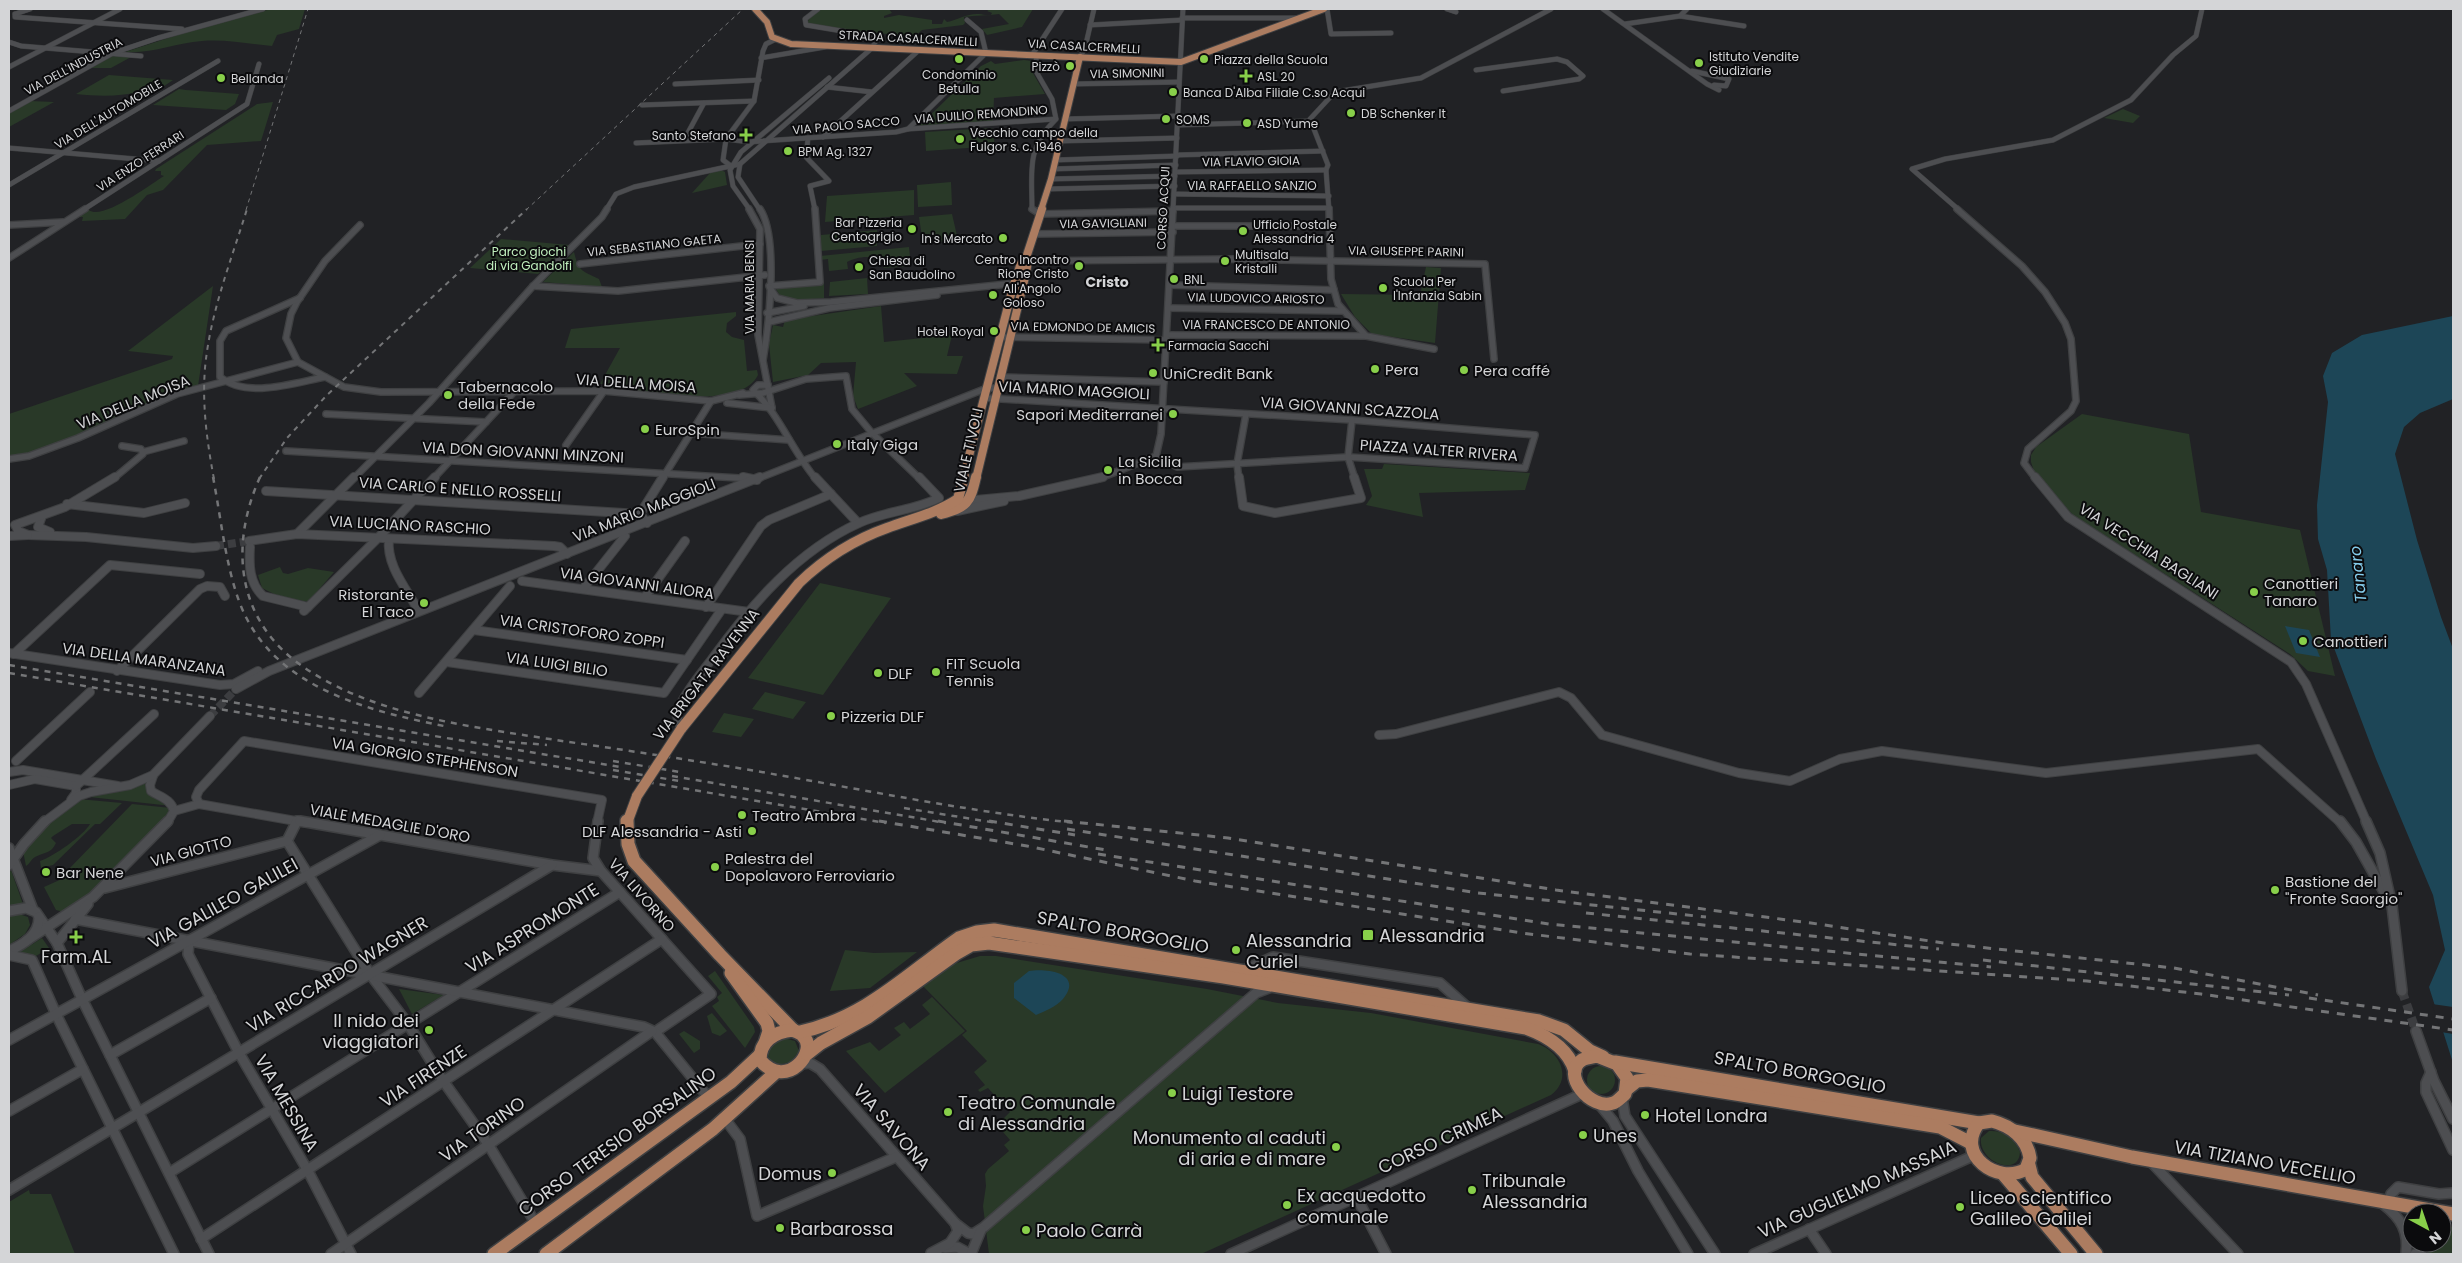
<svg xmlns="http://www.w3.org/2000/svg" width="2462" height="1263" viewBox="0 0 2462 1263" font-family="Poppins,sans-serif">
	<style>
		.green { fill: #293928 }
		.water { fill: #1d4657 }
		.pier { fill: #212225 }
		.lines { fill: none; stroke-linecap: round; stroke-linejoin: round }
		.minor-tunnel-far1 { stroke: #3c3d40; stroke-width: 8; stroke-dasharray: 8 4; stroke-linecap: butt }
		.minor-tunnel { stroke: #3c3d40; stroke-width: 9; stroke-dasharray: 9 5; stroke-linecap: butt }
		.minor-far3-casing { stroke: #3f4042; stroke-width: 5.5 }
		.minor-far2-casing { stroke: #3f4042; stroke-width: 8 }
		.minor-far1-casing { stroke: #3f4042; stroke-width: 10 }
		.minor-casing { stroke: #3f4042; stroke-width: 12 }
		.major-far3-casing { stroke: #3f4042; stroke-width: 8 }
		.major-far2-casing { stroke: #3f4042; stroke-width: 10 }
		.major-far1-casing { stroke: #3f4042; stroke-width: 12 }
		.major-casing { stroke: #3f4042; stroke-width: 16 }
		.minor-far3 { stroke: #4d4e51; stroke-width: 4.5 }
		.minor-far2 { stroke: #4d4e51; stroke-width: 5.5 }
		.minor-far1 { stroke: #4d4e51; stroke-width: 8 }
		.minor { stroke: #4d4e51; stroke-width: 9 }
		.major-far3 { stroke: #ac7c60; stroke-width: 6 }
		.major-far2 { stroke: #ac7c60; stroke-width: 8 }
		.major-far1 { stroke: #ac7c60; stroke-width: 10 }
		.major { stroke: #ac7c60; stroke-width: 13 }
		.rail-far3 { stroke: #747577; stroke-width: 1; stroke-dasharray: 4 4; stroke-linecap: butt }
		.rail-far2 { stroke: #747577; stroke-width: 2; stroke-dasharray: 5 5; stroke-linecap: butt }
		.rail-far1 { stroke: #747577; stroke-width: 2.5; stroke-dasharray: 6 6; stroke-linecap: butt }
		.rail { stroke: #747577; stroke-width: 3; stroke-dasharray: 8 8; stroke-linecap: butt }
		.major-bridge-casing { stroke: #3f4042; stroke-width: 12; stroke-linecap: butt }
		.major-bridge { stroke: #ac7c60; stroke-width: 10 }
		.poi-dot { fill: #88cf4a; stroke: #0b0b0d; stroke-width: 2 }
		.labels { text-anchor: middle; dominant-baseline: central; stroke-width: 4; stroke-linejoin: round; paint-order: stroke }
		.far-street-label { font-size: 12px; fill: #d4d5d7; stroke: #0b0b0d }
		.far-poi-label { font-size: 12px; fill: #d4d5d7; stroke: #0b0b0d; text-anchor: start }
		.far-park-label { font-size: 12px; fill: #c1f0be; stroke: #0b0b0d }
		.far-neighbourhood-label { font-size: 14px; font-weight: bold; fill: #d4d5d7; stroke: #0b0b0d }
		.poi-label { font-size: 15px; fill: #d4d5d7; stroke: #0b0b0d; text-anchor: start }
		.street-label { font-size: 15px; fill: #d4d5d7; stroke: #0b0b0d }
		.water-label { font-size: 16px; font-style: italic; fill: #85cdec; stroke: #0b0b0d }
		.near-street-label { font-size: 18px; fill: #d4d5d7; stroke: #0b0b0d }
		.near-poi-label { font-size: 18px; fill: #d4d5d7; stroke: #0b0b0d; text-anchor: start }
	</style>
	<rect width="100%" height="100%" fill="#212225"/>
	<g class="green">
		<path d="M271 9H305L299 29 277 35 272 46C250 44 225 39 202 41 176 43 151 54 125 52L190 31Z"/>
		<path d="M822 9H889L892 13 884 16V18L899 15 932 20V24H942L944 19 947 22C957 20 968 13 979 14 983 14 986 16 991 15L992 13 987 11 990 9H1033L1022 27 987 35 982 29 1009 24 999 14C988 16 975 15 964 17L965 23 963 25 922 30 914 37 814 26 807 23 810 17Z"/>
		<path d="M118 55 131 57 111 68H91L112 56Z"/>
		<path d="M1024 60 1032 61 1030 68 1045 94 994 98 993 121 919 126 981 66 991 61 995 64Z"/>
		<path d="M109 75 173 80C167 84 160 89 153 92 148 94 143 91 138 92 118 97 97 96 76 94Z"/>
		<path d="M179 89 186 90 239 94 235 104 226 110 153 105Z"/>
		<path d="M30 101 54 102 9 127V113Z"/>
		<path d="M273 102 261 141 207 145 163 190 147 195 125 219 82 221 83 217H78L89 210C102 221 151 184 164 176L161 175V171H155L156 169 257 104Z"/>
		<path d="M2123 109 2140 116 2133 123 2104 118Z"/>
		<path d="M992 128 995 146 926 151 925 132Z"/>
		<path d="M721 170 725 172 727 185 692 193 710 173Z"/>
		<path d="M951 182 952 205 918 207 917 185Z"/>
		<path d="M914 190V215L825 222 827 196Z"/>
		<path d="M952 214 958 240 923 244 919 217Z"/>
		<path d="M877 230V246L821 251V235Z"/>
		<path d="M501 239 569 245 538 274 470 268Z"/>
		<path d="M909 247 911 266 884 268C881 253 858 256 847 262L848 269 829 271 828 259 820 260V256Z"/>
		<path d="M574 252C579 272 581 270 599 279L602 287 543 282Z"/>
		<path d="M1426 267 1441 268 1435 343 1372 334 1355 317 1341 294 1420 295Z"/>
		<path d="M867 278 868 294 829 296 830 282Z"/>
		<path d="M824 283V298C810 299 780 305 776 288Z"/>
		<path d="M213 286 198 386C139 411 71 446 9 457V414L172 359 173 356 128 351Z"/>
		<path d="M881 306 884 342 952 335 947 356H963L957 374 904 373 917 386 858 409 853 396 856 362 821 363 808 375 773 382 769 344 773 325 783 327 785 320Z"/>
		<path d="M736 312V316L727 323 726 332 732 337 744 340 747 371 757 370 758 375C740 412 643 391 609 388L608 384H600L620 348H565L571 329Z"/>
		<path d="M2082 414 2189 434 2201 512 2300 530 2335 676 2308 671 2290 654 2073 515 2035 474 2031 462V455L2036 447Z"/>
		<path d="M1384 464 1530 473 1525 490 1419 493 1423 517 1366 505 1372 496 1364 469H1382Z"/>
		<path d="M280 567 283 573 288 574 308 568 334 572 308 602 278 596 262 588 258 575Z"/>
		<path d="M820 583 891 598 823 695 748 678Z"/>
		<path d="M765 692 806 702 793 719 752 709Z"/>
		<path d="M724 713 754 719 741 737 712 732Z"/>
		<path d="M147 780 149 785 172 806 80 796Z"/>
		<path d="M78 799 122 803 100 824H95L53 865 41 868 40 861C53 857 84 835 90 824H72L53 836 51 838 56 843C51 854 44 852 35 857 31 859 30 864 26 866L23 851 57 815Z"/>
		<path d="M132 804 171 808 172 812 92 897 64 912 56 910 44 887 64 878 66 872Z"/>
		<path d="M11 870 23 904 9 907V873Z"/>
		<path d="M19 914 28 917 30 925 25 934 9 945V916Z"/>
		<path d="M42 938 49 948 36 956 20 952Z"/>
		<path d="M845 950 874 953 917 952 870 988 830 991Z"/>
		<path d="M980 956H996L1207 989 1278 1003 1371 1013 1538 1044C1560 1052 1573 1078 1551 1095L1201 1254H989L983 1206 986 1186 985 1174 988 1169 1009 1151 1004 1145 1010 1140 997 1125 1010 1112 988 1088 980 1092 978 1090 985 1085 974 1072 987 1061 962 1035 967 1031 921 984 950 965Z"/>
		<path d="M715 971 754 1027 755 1032 745 1048 712 1006 719 1001 717 997 722 993 708 976Z"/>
		<path d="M399 989 444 995 412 1014Z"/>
		<path d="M932 997 965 1031 885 1093 846 1051 870 1042 879 1051 901 1035 894 1028 904 1022 910 1029 930 1014 922 1005Z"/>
		<path d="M712 1013 727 1031 720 1036 712 1033 707 1016Z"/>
		<path d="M684 1031 700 1041V1049L694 1053 679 1034Z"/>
		<path d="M784 1038 795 1041 799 1051 791 1062 777 1065 769 1060C765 1048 773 1042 784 1038Z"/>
		<circle cx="1601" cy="1080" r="14"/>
		<path d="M1989 1131C2003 1130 2015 1138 2020 1152 2019 1178 1978 1162 1981 1138Z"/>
		<path d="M29 1190 30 1194H51L75 1254H9V1202Z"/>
		<path d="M2442 1225 2453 1227V1254H2433L2417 1249 2418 1243H2442Z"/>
	</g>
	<g class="water">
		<path d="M2453 316V399L2420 413 2404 427 2395 454 2417 540 2441 617 2453 649V1063L2429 987 2445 950 2433 895 2376 759 2331 640 2327 570 2318 539 2317 505 2328 402 2323 376 2332 353 2362 335Z"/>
		<path d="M2285 626 2309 630 2320 657 2296 653Z"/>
		<path d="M1029 971C1047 968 1084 973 1063 999 1056 1007 1045 1011 1036 1015L1014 998V983Z"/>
	</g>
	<path class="pier" d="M2432 1004 2453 1007V1034L2441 1032Z"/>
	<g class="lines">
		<g class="minor-tunnel-far1">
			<path d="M216 546 249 541"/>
			<path d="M210 716 236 689"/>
		</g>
		<path class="minor-tunnel" d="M2402 991 2416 1031"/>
		<defs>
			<g id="minor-far3">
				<path d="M1327 9 1331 34 1391 33"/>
				<path d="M1447 9 1456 12"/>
				<path d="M1603 9 1707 84 1719 90"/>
				<path d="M15 14V17L182 29"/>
				<path d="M15 14 30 9"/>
				<path d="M1680 16 1744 26"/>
				<path d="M1182 18H1299"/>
				<path d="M1625 24 1680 16 1687 9"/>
				<path d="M1090 25 1182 20"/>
				<path d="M9 42 21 46 141 56"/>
				<path d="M1032 55 1062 9"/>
				<path d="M1080 57 1085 48 1094 9"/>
				<path d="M761 58 825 47"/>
				<path d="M9 67 120 9"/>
				<path d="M1476 70 1557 59 1567 62 1583 76 1579 79 1503 91"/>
				<path d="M1692 71 1729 79 1726 86 1714 85"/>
				<path d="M675 84 759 80"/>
				<path d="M1074 84 1179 82"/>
				<path d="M827 87 872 92"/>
				<path d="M642 105 754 101"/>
				<path d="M9 111 113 53 158 38 263 9"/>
				<path d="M1066 119 1178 116"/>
				<path d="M1178 125 1311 121"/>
				<path d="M908 129 1056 119"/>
				<path d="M823 137 919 50"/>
				<path d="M808 138 806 157 829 181 810 186 815 210"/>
				<path d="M684 140 704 103"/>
				<path d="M1060 141 1177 138"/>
				<path d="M636 143 726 139 749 142 896 132 908 129 986 53 981 32 967 20"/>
				<path d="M9 148 159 161"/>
				<path d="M1177 155 1323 151"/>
				<path d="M1056 160 1177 156"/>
				<path d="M731 166 723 160 726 139 754 101 763 51 766 44 776 39"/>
				<path d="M1053 169 1176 165"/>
				<path d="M1176 172 1326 170"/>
				<path d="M1051 179 1175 176"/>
				<path d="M9 185 218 61"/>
				<path d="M1048 189 1175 186"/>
				<path d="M1174 194 1329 196"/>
				<path d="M1173 208H1330"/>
				<path d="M83 210 247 104 259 64"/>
				<path d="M606 210 616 194 634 187 740 164"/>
				<path d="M750 210 733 186 730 170 741 152 829 78"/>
				<path d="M760 210 738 177 740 164 872 48 878 37 806 25 805 19 818 9"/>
				<path d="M1034 210 1032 209C1032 169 1026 149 1056 119L1052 99 1037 73 1036 55"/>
				<path d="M1173 210 1183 9"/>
				<path d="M1329 210 1326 170 1328 165 1310 119 1335 92 1421 78 1551 9"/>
				<path d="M1959 210 1912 169 1945 159 2053 140 2131 100 2173 55 2196 36 2202 9"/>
			</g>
			<g id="minor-far2">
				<path d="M749 209 760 229 758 335 772 408"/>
				<path d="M760 209C779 238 769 325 763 360"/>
				<path d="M1032 209 1040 214 1173 211"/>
				<path d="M1329 209 1331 279 1338 304 1366 336 1434 349"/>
				<path d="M1957 209 2022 266 2045 292 2065 323 2071 339 2076 401 2071 411 2028 449 2024 463 2036 479"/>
				<path d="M9 225 63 222"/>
				<path d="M360 225 325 261 297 302 291 314 286 338 298 362 344 387 381 392 604 391 711 401 743 393"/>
				<path d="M1173 226H1331"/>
				<path d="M1034 234 1173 232"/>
				<path d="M9 258 85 209"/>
				<path d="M1028 261 1236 259 1485 264 1494 359"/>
				<path d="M580 264 760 244"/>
				<path d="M1170 285 1334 290"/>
				<path d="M533 286 618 291 765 275"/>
				<path d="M769 286 820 282 815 209"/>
				<path d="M770 288 777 298 797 303 831 302 1008 284 1023 285"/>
				<path d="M300 298 226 331 220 341V377C247 399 294 383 325 377"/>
				<path d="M1168 308 1343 311"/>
				<path d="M767 313 804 306"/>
				<path d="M769 322 829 308 937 295"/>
				<path d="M1167 335 1366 336"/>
				<path d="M1000 337 1167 340"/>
				<path d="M1000 377 1164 382"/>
				<path d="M768 385H758L753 390C780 415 792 451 816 479"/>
				<path d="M739 395 763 393 806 379 846 376 852 409 872 433 920 479"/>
				<path d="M985 398 1352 420 1535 435 1525 468 1348 457 1177 467 1156 456"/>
				<path d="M727 403 772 408"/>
				<path d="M326 414 486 422"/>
				<path d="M1352 420 1348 457 1355 479"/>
				<path d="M689 433 789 440"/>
				<path d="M566 445 604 391"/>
				<path d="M286 451 756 479"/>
				<path d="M143 452 184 441"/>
				<path d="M1156 456 1161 434 1173 209"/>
				<path d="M9 459 29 456 78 438 177 394 298 362"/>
				<path d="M113 479 143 454 141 449 122 446"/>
				<path d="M353 479 429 403 533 286 602 217 607 209"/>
				<path d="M433 479 514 392"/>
				<path d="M662 479 711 401"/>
				<path d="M757 479 987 388H997"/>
				<path d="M1098 479 1156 456"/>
				<path d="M1239 479 1237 464 1246 414"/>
			</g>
			<g id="minor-far1">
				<path d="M743 477 757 480"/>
				<path d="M815 477 858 523"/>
				<path d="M1239 477 1243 506 1275 513 1361 498 1354 477"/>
				<path d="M2035 477 2068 517 2291 662 2306 684 2367 823"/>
				<path d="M266 491 640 514 647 523"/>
				<path d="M965 501 1019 496 1103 477"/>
				<path d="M67 504 144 513 185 503"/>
				<path d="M957 511 1004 501"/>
				<path d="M640 514 663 477"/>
				<path d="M42 516 38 527 50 532"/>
				<path d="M15 525 65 507 115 477"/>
				<path d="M297 534 354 477"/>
				<path d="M28 535 86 537 193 548 216 546"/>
				<path d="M9 536 28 535 18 531 16 526"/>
				<path d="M389 539C386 564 405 587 417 608H426"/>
				<path d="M249 541 297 534 554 546 560 547 567 554"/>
				<path d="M250 547C249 565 249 583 263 596L308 607"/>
				<path d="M522 581 749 612"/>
				<path d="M583 589 625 536 622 533"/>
				<path d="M645 597 685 541"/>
				<path d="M706 607 761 526 769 520 831 494"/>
				<path d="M304 611 378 538 435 477"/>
				<path d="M474 630 687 660"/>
				<path d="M9 653 220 685 234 684 258 671"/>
				<path d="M14 654 110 565 200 574"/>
				<path d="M447 662 664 693 722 609"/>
				<path d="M117 671 200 589 207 586 220 587 225 596"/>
				<path d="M236 689 269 671 760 477"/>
				<path d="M419 693 510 586"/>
				<path d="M681 729 676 713C685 693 699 676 712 659 751 605 797 551 859 523 885 511 913 511 939 498L919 477"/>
				<path d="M1379 735 1396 734 1559 692 1571 698 1602 735 1739 773 1790 781 1840 759 1882 751 2046 773 2258 749 2341 823"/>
				<path d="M16 761 90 692"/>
				<path d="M9 772 23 770 118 786"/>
				<path d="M153 776 150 785 151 791C160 797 171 799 174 811L167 823"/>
				<path d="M9 785 35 779 76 786V793L71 800"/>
				<path d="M76 786 154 714"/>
				<path d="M199 804 196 797 199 790 244 741 602 800 597 823"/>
				<path d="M174 811 199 804 307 823"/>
				<path d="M43 823 79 796 91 792 130 785 153 775 210 716"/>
				<path d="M297 823 298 820"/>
			</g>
			<g id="minor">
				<path d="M297 821 287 841 370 974 408 1024 620 892"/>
				<path d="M300 821 552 865 601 871"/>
				<path d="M598 821 593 858 601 871 711 994 655 1032"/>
				<path d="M2340 821 2356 842 2387 897"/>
				<path d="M2366 821 2380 853 2392 906 2402 991"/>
				<path d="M9 848 33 910"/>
				<path d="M9 865 24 844 45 821"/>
				<path d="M105 888 287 841"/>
				<path d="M9 911 26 908 36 912 57 943 82 999 209 1254"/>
				<path d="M75 919 644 1027 655 1032 708 1097"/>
				<path d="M189 940 188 954 239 1053 308 1171 351 1254"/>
				<path d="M26 941 93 897 168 821"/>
				<path d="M57 943 88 904"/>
				<path d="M9 951C24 944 39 935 39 917"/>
				<path d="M9 955 32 960 56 1014 174 1254"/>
				<path d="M1247 969 1273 957 1440 983 1467 1007"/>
				<path d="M2416 1031 2434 1081 2453 1119"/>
				<path d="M9 1040 380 835"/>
				<path d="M110 1055 211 998"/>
				<path d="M800 1064 810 1063 820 1069 955 1223 968 1233 973 1234 984 1227 1256 993 1269 988"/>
				<path d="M2431 1072 2426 1083V1092L2453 1150"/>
				<path d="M1622 1098 1625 1116 1715 1254"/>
				<path d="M1599 1104 1613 1121 1638 1171 1688 1254"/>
				<path d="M9 1111 83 1069"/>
				<path d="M725 1119 740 1139 757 1216 896 1157"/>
				<path d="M2151 1162 2238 1254"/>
				<path d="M169 1173 408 1024 444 1082 488 1144 536 1224"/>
				<path d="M9 1190 552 865"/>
				<path d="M1357 1198 1386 1254"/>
				<path d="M2388 1203 2391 1194 2398 1187 2439 1194 2453 1193"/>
				<path d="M2384 1205C2401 1218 2409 1232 2406 1254"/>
				<path d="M1809 1229 1826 1254"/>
				<path d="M201 1239 662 939"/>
				<path d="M945 1248 957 1247 970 1254"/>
				<path d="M931 1253 950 1243 958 1231 955 1223"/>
				<path d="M331 1254 652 1031"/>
				<path d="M971 1254 981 1230"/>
				<path d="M1231 1254 1582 1094"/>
				<path d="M1754 1254 1975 1155"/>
				<path d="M2415 1254H2420"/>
			</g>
			<g id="major-far3">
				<path d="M755 9 767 22 772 37 791 44 1181 62 1324 9"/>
				<path d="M1041 210 1051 179 1080 57"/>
			</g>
			<g id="major-far2">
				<path d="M963 479 1013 287 1021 263 1026 258"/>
				<path d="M976 479 1025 277 1028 262 1026 258 1042 209"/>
			</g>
			<g id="major-far1">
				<path d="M941 514C967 507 970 503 976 477"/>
				<path d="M681 729 799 583C825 558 853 540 887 528 911 519 937 513 958 499L964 477"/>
				<path d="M627 823 637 796"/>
			</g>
			<g id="major">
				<path d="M627 821 628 844 634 861 720 955 793 1030"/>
				<path d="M731 973 767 1023 769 1031 766 1040"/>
				<path d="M793 1030C796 1032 801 1033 803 1036 819 1050 787 1092 760 1060 760 1040 775 1032 793 1030Z"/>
				<path d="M800 1032C865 1018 906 975 959 938L977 932 994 930 1539 1021 1564 1030 1590 1051 1603 1057"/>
				<path d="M807 1054 821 1043 868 1017 957 953 971 945 989 943 1224 977 1526 1028C1548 1036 1568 1048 1575 1071"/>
				<path d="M1597 1056 1617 1064 1627 1078 1625 1094C1621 1097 1617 1102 1613 1103 1591 1111 1560 1074 1582 1060 1585 1058 1593 1057 1597 1056Z"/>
				<path d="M1615 1062 1979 1123"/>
				<path d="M1627 1089 1637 1081 1648 1080 1940 1127 1969 1142"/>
				<path d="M1992 1121C2011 1126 2027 1138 2030 1158L2026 1169C1998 1186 1954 1154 1979 1123Z"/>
				<path d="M2015 1131 2132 1157 2453 1214"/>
				<path d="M2029 1165 2032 1177 2096 1254"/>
				<path d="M2004 1175 2071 1254"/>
				<path d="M494 1254 731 1082 760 1055"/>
				<path d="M546 1254 713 1129 775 1073"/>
			</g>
		</defs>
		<use href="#minor-far3" class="minor-far3-casing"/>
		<use href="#minor-far2" class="minor-far2-casing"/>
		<use href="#minor-far1" class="minor-far1-casing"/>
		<use href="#minor" class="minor-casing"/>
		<use href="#major-far3" class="major-far3-casing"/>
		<use href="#major-far2" class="major-far2-casing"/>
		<use href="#major-far1" class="major-far1-casing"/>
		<use href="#major" class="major-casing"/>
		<use href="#minor-far3" class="minor-far3"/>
		<use href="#minor-far2" class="minor-far2"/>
		<use href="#minor-far1" class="minor-far1"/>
		<use href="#minor" class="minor"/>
		<use href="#major-far3" class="major-far3"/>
		<use href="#major-far2" class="major-far2"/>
		<use href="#major-far1" class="major-far1"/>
		<use href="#major" class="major"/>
		<g class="rail-far3">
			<path d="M246 210 308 9"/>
			<path d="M526 210 743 9"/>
		</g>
		<g class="rail-far2">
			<path d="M214 479C207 442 202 405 205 368 210 313 231 261 247 209"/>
			<path d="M259 479 287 438 327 395 527 209"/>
		</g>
		<g class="rail-far1">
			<path d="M213 477C221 518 225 562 239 601 270 686 364 710 444 726"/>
			<path d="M260 477C231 542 235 613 294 660 366 716 475 727 562 741 619 749 676 758 732 767 847 786 961 811 1076 823"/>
			<path d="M9 665 620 767"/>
			<path d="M9 673 886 823"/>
			<path d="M497 741 547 745"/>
			<path d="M613 761 680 772"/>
			<path d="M613 770 679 781"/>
			<path d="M672 776 946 823"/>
			<path d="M904 808 997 823"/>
		</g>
		<g class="rail">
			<path d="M879 821 1027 846 1195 881 1522 933 1690 954 2087 981 2201 994 2453 1030"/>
			<path d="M938 821 1106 850"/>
			<path d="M989 821 1075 835"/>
			<path d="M1064 821 1228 838 1556 890 1811 923 1950 944 2174 968 2318 995"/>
			<path d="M1067 829 1478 893 1706 917"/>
			<path d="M1098 854 1549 924 1991 967"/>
			<path d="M1586 913 1939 949"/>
			<path d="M1983 960 2289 995"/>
			<path d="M2309 998 2453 1019"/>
		</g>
		<defs>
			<path id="major-bridge" d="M637 796 681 729"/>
		</defs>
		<use href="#major-bridge" class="major-bridge-casing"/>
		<use href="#major-bridge" class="major-bridge"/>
	</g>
	<g class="poi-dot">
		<circle cx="959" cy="59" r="5"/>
		<circle cx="1204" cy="59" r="5"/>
		<circle cx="1699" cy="63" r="5"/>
		<circle cx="1070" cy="66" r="5"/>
		<path d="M1243.5 68.5h5v5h5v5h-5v5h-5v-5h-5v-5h5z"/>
		<circle cx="221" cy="78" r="5"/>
		<circle cx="1173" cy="92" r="5"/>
		<circle cx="1351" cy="113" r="5"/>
		<circle cx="1166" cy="119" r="5"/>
		<circle cx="1247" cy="123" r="5"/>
		<path d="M743.5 127.5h5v5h5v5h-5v5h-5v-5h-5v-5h5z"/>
		<circle cx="960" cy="139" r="5"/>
		<circle cx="788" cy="151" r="5"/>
		<circle cx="912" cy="229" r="5"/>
		<circle cx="1243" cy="231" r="5"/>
		<circle cx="1003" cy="238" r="5"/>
		<circle cx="1225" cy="261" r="5"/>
		<circle cx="1079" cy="266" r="5"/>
		<circle cx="859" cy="267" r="5"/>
		<circle cx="1174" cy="279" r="5"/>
		<circle cx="1383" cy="288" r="5"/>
		<circle cx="993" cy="295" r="5"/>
		<circle cx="994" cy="331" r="5"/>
		<path d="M1155.5 337.5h5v5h5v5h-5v5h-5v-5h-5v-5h5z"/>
		<circle cx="1375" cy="369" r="5"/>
		<circle cx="1464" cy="370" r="5"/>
		<circle cx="1153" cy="373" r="5"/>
		<circle cx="448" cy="395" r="5"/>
		<circle cx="1173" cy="414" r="5"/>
		<circle cx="645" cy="429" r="5"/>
		<circle cx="837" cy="444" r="5"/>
		<circle cx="1108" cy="470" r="5"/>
		<circle cx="2254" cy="592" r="5"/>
		<circle cx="424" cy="603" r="5"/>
		<circle cx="2303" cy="641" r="5"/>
		<circle cx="936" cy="672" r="5"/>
		<circle cx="878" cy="673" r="5"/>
		<circle cx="831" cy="716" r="5"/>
		<circle cx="742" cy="815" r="5"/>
		<circle cx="752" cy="831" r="5"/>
		<circle cx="715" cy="867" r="5"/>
		<circle cx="46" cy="872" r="5"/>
		<circle cx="2275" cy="890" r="5"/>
		<rect x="1362" y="929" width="12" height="12" rx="2.5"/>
		<path d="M73.5 929.5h5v5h5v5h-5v5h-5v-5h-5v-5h5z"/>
		<circle cx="1236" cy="950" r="5"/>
		<circle cx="429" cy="1030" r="5"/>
		<circle cx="1172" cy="1093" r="5"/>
		<circle cx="948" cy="1112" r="5"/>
		<circle cx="1645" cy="1115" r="5"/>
		<circle cx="1583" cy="1135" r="5"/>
		<circle cx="1336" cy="1147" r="5"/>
		<circle cx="832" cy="1173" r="5"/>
		<circle cx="1472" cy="1190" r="5"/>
		<circle cx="1287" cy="1205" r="5"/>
		<circle cx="1960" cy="1207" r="5"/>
		<circle cx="780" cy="1228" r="5"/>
		<circle cx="1026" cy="1230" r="5"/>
	</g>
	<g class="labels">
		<g class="far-street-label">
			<text transform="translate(908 38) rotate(3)">STRADA CASALCERMELLI</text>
			<text transform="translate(1084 46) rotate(3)">VIA CASALCERMELLI</text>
			<text transform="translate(73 66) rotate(-28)">VIA DELL'INDUSTRIA</text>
			<text transform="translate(1127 73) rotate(-1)">VIA SIMONINI</text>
			<text transform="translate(108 114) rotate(-31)">VIA DELL'AUTOMOBILE</text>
			<text transform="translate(981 114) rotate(-4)">VIA DUILIO REMONDINO</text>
			<text transform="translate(846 125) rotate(-5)">VIA PAOLO SACCO</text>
			<text transform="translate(140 161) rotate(-33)">VIA ENZO FERRARI</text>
			<text transform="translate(1251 161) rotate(-1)">VIA FLAVIO GIOIA</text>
			<text x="1252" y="185">VIA RAFFAELLO SANZIO</text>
			<text transform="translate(1163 208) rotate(-87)">CORSO ACQUI</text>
			<text transform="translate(1103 223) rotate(-1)">VIA GAVIGLIANI</text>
			<text transform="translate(654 245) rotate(-6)">VIA SEBASTIANO GAETA</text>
			<text transform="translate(1406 251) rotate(1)">VIA GIUSEPPE PARINI</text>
			<text transform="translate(749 287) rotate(-90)">VIA MARIA BENSI</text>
			<text transform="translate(1256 298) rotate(1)">VIA LUDOVICO ARIOSTO</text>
			<text x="1266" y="324">VIA FRANCESCO DE ANTONIO</text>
			<text transform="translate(1083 327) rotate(1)">VIA EDMONDO DE AMICIS</text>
		</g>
		<g class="far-poi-label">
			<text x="1709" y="56">Istituto Vendite<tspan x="1709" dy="14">Giudiziarie</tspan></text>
			<text x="1214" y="59">Piazza della Scuola</text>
			<text x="1060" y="66" text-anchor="end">Pizzò</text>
			<text x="959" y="74" text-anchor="middle">Condominio<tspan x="959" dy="14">Betulla</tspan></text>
			<text x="1257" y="76">ASL 20</text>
			<text x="231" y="78">Bellanda</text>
			<text x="1183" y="92">Banca D'Alba Filiale C.so Acqui</text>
			<text x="1361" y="113">DB Schenker It</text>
			<text x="1176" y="119">SOMS</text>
			<text x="1257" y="123">ASD Yume</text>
			<text x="970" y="132">Vecchio campo della<tspan x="970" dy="14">Fulgor s. c. 1946</tspan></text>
			<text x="736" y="135" text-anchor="end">Santo Stefano</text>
			<text x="798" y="151">BPM Ag. 1327</text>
			<text x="902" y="222" text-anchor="end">Bar Pizzeria<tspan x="902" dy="14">Centogrigio</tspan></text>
			<text x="1253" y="224">Ufficio Postale<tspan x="1253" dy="14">Alessandria 4</tspan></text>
			<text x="993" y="238" text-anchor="end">In's Mercato</text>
			<text x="1235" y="254">Multisala<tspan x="1235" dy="14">Kristalli</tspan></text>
			<text x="1069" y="259" text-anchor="end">Centro Incontro<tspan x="1069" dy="14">Rione Cristo</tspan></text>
			<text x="869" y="260">Chiesa di<tspan x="869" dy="14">San Baudolino</tspan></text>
			<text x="1184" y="279">BNL</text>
			<text x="1393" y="281">Scuola Per<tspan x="1393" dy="14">l'Infanzia Sabin</tspan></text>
			<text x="1003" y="288">All'Angolo<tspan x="1003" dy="14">Goloso</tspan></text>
			<text x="984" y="331" text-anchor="end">Hotel Royal</text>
			<text x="1168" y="345">Farmacia Sacchi</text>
		</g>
		<g class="far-park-label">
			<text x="529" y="251">Parco giochi<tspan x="529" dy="14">di via Gandolfi</tspan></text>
		</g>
		<g class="far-neighbourhood-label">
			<text x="1107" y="282">Cristo</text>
		</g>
		<g class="poi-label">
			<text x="1385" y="369">Pera</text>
			<text x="1474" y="370">Pera caffé</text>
			<text x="1163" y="373">UniCredit Bank</text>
			<text x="458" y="386">Tabernacolo<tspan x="458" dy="17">della Fede</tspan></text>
			<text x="1163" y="414" text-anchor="end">Sapori Mediterranei</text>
			<text x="655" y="429">EuroSpin</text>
			<text x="847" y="444">Italy Giga</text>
			<text x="1118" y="461">La Sicilia<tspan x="1118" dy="17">in Bocca</tspan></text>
			<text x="2264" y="583">Canottieri<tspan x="2264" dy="17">Tanaro</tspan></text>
			<text x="414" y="594" text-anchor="end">Ristorante<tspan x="414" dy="17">El Taco</tspan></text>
			<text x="2313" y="641">Canottieri</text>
			<text x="946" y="663">FIT Scuola<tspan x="946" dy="17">Tennis</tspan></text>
			<text x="888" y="673">DLF</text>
			<text x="841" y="716">Pizzeria DLF</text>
			<text x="752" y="815">Teatro Ambra</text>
			<text x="742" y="831" text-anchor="end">DLF Alessandria - Asti</text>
			<text x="725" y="858">Palestra del<tspan x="725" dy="17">Dopolavoro Ferroviario</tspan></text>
			<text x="56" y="872">Bar Nene</text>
			<text x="2285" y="881">Bastione del<tspan x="2285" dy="17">"Fronte Saorgio"</tspan></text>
		</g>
		<g class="street-label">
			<text transform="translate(636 383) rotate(4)">VIA DELLA MOISA</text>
			<text transform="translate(1074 390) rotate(3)">VIA MARIO MAGGIOLI</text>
			<text transform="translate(133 402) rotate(-22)">VIA DELLA MOISA</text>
			<text transform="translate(1350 408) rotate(4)">VIA GIOVANNI SCAZZOLA</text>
			<text transform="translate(968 450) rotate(-77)">VIALE TIVOLI</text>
			<text transform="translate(1439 450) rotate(4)">PIAZZA VALTER RIVERA</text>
			<text transform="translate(523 452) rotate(3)">VIA DON GIOVANNI MINZONI</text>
			<text transform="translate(460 489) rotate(4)">VIA CARLO E NELLO ROSSELLI</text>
			<text transform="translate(644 510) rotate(-21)">VIA MARIO MAGGIOLI</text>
			<text transform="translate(410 525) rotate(3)">VIA LUCIANO RASCHIO</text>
			<text transform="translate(2149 551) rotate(33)">VIA VECCHIA BAGLIANI</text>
			<text transform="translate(637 583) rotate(8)">VIA GIOVANNI ALIORA</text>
			<text transform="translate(582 631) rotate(8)">VIA CRISTOFORO ZOPPI</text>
			<text transform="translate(144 659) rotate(8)">VIA DELLA MARANZANA</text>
			<text transform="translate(557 664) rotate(8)">VIA LUIGI BILIO</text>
			<text transform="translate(706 674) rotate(-52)">VIA BRIGATA RAVENNA</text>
			<text transform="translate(425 757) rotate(9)">VIA GIORGIO STEPHENSON</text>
			<text transform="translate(390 823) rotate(10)">VIALE MEDAGLIE D'ORO</text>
			<text transform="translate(191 851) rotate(-15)">VIA GIOTTO</text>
			<text transform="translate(642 895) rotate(49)">VIA LIVORNO</text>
		</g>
		<g class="water-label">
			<text transform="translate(2358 574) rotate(-96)">Tanaro</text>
		</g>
		<g class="near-street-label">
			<text transform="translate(223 903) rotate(-29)">VIA GALILEO GALILEI</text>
			<text transform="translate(532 928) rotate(-32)">VIA ASPROMONTE</text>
			<text transform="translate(1123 932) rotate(10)">SPALTO BORGOGLIO</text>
			<text transform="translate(337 974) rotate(-31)">VIA RICCARDO WAGNER</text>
			<text transform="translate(1800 1072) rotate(10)">SPALTO BORGOGLIO</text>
			<text transform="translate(423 1076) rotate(-33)">VIA FIRENZE</text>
			<text transform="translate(287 1103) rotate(60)">VIA MESSINA</text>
			<text transform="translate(892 1127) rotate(49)">VIA SAVONA</text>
			<text transform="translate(482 1129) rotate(-35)">VIA TORINO</text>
			<text transform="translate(1440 1140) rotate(-25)">CORSO CRIMEA</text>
			<text transform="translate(617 1141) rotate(-36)">CORSO TERESIO BORSALINO</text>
			<text transform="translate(2265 1162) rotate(10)">VIA TIZIANO VECELLIO</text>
			<text transform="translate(1857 1189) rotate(-24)">VIA GUGLIELMO MASSAIA</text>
		</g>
		<g class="near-poi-label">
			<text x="1379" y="935">Alessandria</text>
			<text x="1246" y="940">Alessandria<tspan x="1246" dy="21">Curiel</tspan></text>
			<text x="76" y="956" text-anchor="middle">Farm.AL</text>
			<text x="419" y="1020" text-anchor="end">Il nido dei<tspan x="419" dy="21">viaggiatori</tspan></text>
			<text x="1182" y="1093">Luigi Testore</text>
			<text x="958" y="1102">Teatro Comunale<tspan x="958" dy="21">di Alessandria</tspan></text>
			<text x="1655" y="1115">Hotel Londra</text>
			<text x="1593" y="1135">Unes</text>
			<text x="1326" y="1137" text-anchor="end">Monumento al caduti<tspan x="1326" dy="21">di aria e di mare</tspan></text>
			<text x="822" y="1173" text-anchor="end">Domus</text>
			<text x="1482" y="1180">Tribunale<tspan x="1482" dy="21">Alessandria</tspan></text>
			<text x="1297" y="1195">Ex acquedotto<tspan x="1297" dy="21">comunale</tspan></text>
			<text x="1970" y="1197">Liceo scientifico<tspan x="1970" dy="21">Galileo Galilei</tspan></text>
			<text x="790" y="1228">Barbarossa</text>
			<text x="1036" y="1230">Paolo Carrà</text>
		</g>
	</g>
	<rect width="2462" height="1263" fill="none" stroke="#d4d5d7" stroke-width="20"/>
	<g transform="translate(2427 1228) rotate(140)"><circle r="24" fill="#0b0b0d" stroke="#5b5c5e"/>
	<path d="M0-4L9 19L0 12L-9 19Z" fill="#88cf4a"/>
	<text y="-8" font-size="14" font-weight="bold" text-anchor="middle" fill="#d4d5d7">N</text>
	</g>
</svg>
